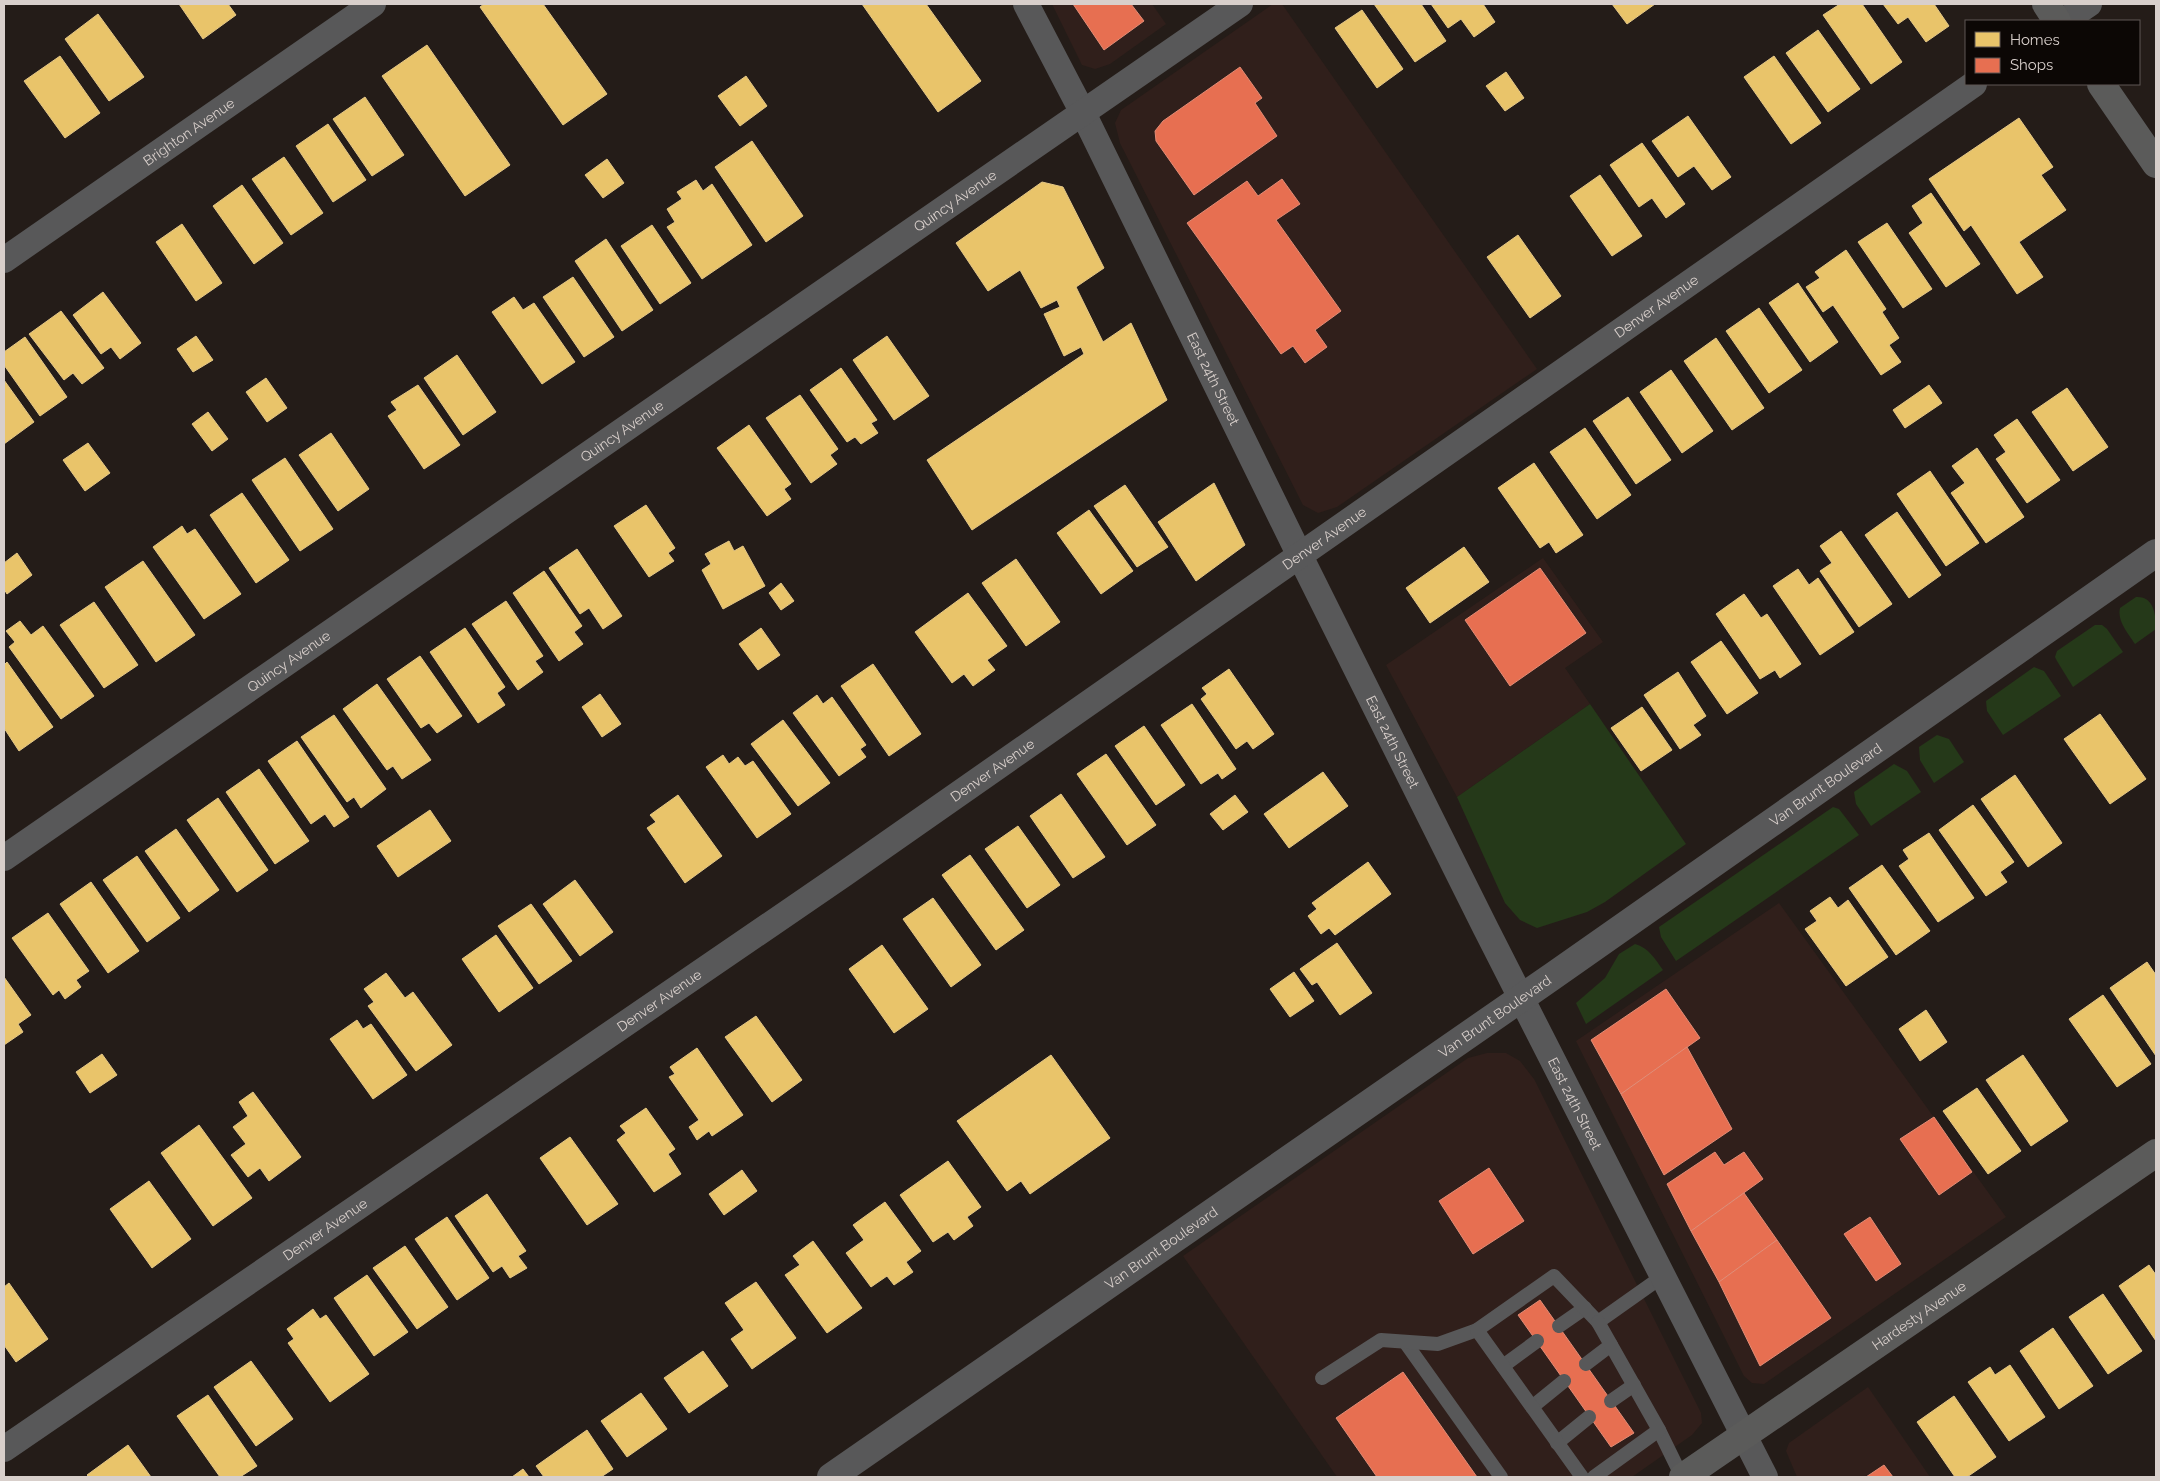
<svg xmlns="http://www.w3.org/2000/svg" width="2160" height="1481" viewBox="0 0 2160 1481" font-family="Raleway,sans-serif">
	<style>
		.commercial { fill: #301f1b }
		.green { fill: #253919 }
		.homes { fill: #e9c46a; stroke: #e4c787 }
		.shops { fill: #e76f51; stroke: #e28c76 }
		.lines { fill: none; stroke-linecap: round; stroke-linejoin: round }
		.service { stroke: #585859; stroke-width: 14 }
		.minor { stroke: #585859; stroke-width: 26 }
		.tertiary { stroke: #585859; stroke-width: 28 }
		.secondary { stroke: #5b5b5a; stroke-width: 28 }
		.labels { text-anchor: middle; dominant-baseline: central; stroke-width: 5; stroke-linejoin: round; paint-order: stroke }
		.street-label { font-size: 14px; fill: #d8cfcb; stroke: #0c0705 }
	</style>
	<rect width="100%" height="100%" fill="#241c18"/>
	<g class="commercial">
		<path d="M1052 4H1152L1166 24 1110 64 1095 69 1082 65Z"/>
		<path d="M1273 4H1282L1537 369 1337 507 1318 513 1303 505 1120 143 1115 123 1121 110Z"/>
		<path d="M1543 558 1603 642 1565 668 1590 704 1457 797 1386 665Z"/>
		<path d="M1779 903 2006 1217 1764 1384 1752 1383 1744 1376 1576 1041Z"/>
		<path d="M1487 1053H1506L1520 1061 1534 1079 1701 1413 1702 1423 1692 1435 1632 1477H1337L1183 1256 1468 1058Z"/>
		<path d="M1868 1387 1930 1477H1797L1786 1451 1789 1443Z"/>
	</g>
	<g class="green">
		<path d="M2136 597C2154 596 2156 615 2156 629L2135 644C2128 633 2117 621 2120 608Z"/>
		<path d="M2095 625H2102L2107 629 2123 652 2073 687 2057 661 2055 657 2057 651Z"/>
		<path d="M2034 667 2044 671 2061 696 2003 735 1987 711 1986 701Z"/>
		<path d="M1590 704 1686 844 1605 902 1587 912 1537 928 1520 920 1505 903 1457 797Z"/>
		<path d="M1937 735 1949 739 1964 762 1934 783 1920 760 1919 747Z"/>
		<path d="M1894 764 1907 771 1921 792 1871 826 1856 804 1854 792Z"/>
		<path d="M1833 807 1839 809 1859 835 1676 961 1661 937 1659 927Z"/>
		<path d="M1635 944C1649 948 1655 959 1663 970L1586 1024 1576 1003 1605 978 1619 954Z"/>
	</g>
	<g class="homes">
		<path d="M179 4H228L236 15 203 39Z"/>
		<path d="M484 4H543L607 94 563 125 480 7Z"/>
		<path d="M862 4H926L981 81 938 112Z"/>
		<path d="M1374 4H1421L1446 41 1415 62Z"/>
		<path d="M1431 4H1483L1495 22 1474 37 1461 19 1448 28Z"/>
		<path d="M1612 4H1655L1627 24Z"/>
		<path d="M1840 4H1862L1902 62 1871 84 1823 15Z"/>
		<path d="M1883 4H1934L1949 26 1926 42 1908 17 1898 24Z"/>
		<path d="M1362 10 1403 69 1377 88 1335 28Z"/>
		<path d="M98 14 144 77 109 101 65 39Z"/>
		<path d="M1818 30 1860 89 1828 112 1786 53Z"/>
		<path d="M427 45 510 165 465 196 382 76Z"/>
		<path d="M60 56 100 113 65 138 24 81Z"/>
		<path d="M1774 56 1821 123 1791 144 1744 77Z"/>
		<path d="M1506 72 1524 98 1505 111 1486 86Z"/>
		<path d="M746 76 767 106 740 126 718 96Z"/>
		<path d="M365 97 404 155 372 176 333 119Z"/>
		<path d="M1688 116 1731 177 1712 190 1694 166 1678 177 1652 141Z"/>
		<path d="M2019 118 2053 167 2041 175 2066 210 2019 242 2043 277 2017 294 1971 225 1964 231 1929 179Z"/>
		<path d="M328 124 366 180 333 202 296 146Z"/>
		<path d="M752 141 803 216 766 242 715 167Z"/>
		<path d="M1642 143 1685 204 1666 218 1652 198 1639 207 1610 165Z"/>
		<path d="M284 157 323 213 291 235 252 179Z"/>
		<path d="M607 159 624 183 603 198 585 175Z"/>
		<path d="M1600 175 1642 236 1612 256 1570 196Z"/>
		<path d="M696 180 703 191 712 184 752 245 702 279 667 227 675 222 667 209 682 199 677 192Z"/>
		<path d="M1042 182 1063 187 1104 268 1076 287 1103 342 1131 323 1167 400 972 530 927 460 1084 354 1081 347 1064 356 1044 314 1060 307 1057 300 1041 308 1020 270 988 291 956 243Z"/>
		<path d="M242 185 283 243 254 264 213 206Z"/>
		<path d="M1931 193 1980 264 1946 287 1909 233 1923 223 1912 206Z"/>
		<path d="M1887 223 1932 289 1903 308 1858 242Z"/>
		<path d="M182 224 222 283 196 301 156 242Z"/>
		<path d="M652 225 691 283 660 304 621 246Z"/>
		<path d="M1518 235 1561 296 1530 318 1487 257Z"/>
		<path d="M606 239 653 310 622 331 575 261Z"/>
		<path d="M1846 250 1886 309 1882 312 1899 338 1889 345 1901 362 1881 375 1833 305 1823 312 1806 287 1820 278 1815 272Z"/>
		<path d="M573 277 614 337 584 357 543 297Z"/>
		<path d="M1798 283 1838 342 1810 362 1769 303Z"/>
		<path d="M103 292 141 343 120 359 111 347 101 354 73 315Z"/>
		<path d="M514 297 523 310 534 303 575 362 542 384 492 312Z"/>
		<path d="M1759 308 1802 370 1769 393 1726 331Z"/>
		<path d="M61 311 104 368 82 384 73 373 64 380 29 334Z"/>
		<path d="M196 336 213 360 193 372 177 349Z"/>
		<path d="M887 336 929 396 894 420 853 360Z"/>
		<path d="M25 337 67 397 40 416 4 365V352Z"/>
		<path d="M1716 338 1764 408 1732 430 1684 361Z"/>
		<path d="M457 355 496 412 463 435 424 378Z"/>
		<path d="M841 368 877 420 871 423 878 433 861 444 855 437 847 442 810 390Z"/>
		<path d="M1671 370 1713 431 1682 453 1640 392Z"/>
		<path d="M266 378 287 408 267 422 246 392Z"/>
		<path d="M4 380 34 422 4 444Z"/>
		<path d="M418 385 460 445 424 469 388 416 397 410 391 402Z"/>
		<path d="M1929 385 1942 403 1905 428 1893 410Z"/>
		<path d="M2067 388 2108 447 2073 471 2032 412Z"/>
		<path d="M800 395 838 449 830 455 837 464 811 483 766 418Z"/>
		<path d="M1628 397 1671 460 1636 484 1593 421Z"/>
		<path d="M208 412 228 439 212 451 192 424Z"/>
		<path d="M2017 419 2060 480 2027 503 1996 459 2006 452 1994 435Z"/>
		<path d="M749 425 791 484 784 489 791 499 767 516 717 448Z"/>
		<path d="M1585 428 1631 495 1597 519 1550 452Z"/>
		<path d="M331 433 369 489 338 511 299 455Z"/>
		<path d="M88 443 110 473 85 491 63 460Z"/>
		<path d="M1977 448 2024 517 1986 543 1951 493 1965 483 1952 466Z"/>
		<path d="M285 458 333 529 300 551 252 480Z"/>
		<path d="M1534 463 1583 535 1556 553 1549 542 1540 548 1498 488Z"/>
		<path d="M1930 471 1979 543 1946 566 1897 494Z"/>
		<path d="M1214 483 1245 545 1196 581 1158 522Z"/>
		<path d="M1125 485 1168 547 1137 567 1094 506Z"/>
		<path d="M242 493 289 560 256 583 210 515Z"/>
		<path d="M646 505 675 548 668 553 674 561 649 577 614 526Z"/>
		<path d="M1089 510 1133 571 1101 594 1057 533Z"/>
		<path d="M1897 512 1941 575 1909 598 1865 535Z"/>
		<path d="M182 526 187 534 195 529 241 594 204 619 153 547Z"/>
		<path d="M1841 531 1892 604 1859 627 1820 571 1832 563 1820 546Z"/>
		<path d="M729 541 734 551 743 546 765 586 723 609 702 570 711 564 705 554Z"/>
		<path d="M1464 547 1489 582 1430 623 1406 588Z"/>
		<path d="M577 549 622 616 603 629 589 608 580 614 549 568Z"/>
		<path d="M17 553 32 575 7 594 4 589V563Z"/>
		<path d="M1016 559 1060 622 1026 646 982 583Z"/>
		<path d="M143 561 195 635 156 662 105 587Z"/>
		<path d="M1798 569 1809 585 1818 578 1854 632 1820 655 1773 586Z"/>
		<path d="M544 571 582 626 574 632 583 644 559 661 513 593Z"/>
		<path d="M781 583 794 601 781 610 769 593Z"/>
		<path d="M968 593 1007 646 987 660 995 670 973 686 964 674 952 683 915 632Z"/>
		<path d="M1744 594 1761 618 1767 614 1801 664 1780 678 1775 670 1760 679 1716 614Z"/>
		<path d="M506 601 543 656 535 661 543 672 518 690 472 624Z"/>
		<path d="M94 602 138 665 104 688 60 625Z"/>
		<path d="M20 621 31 635 43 626 94 696 61 719 9 647 15 642 6 631Z"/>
		<path d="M465 628 505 687 497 693 505 705 478 723 430 652Z"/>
		<path d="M761 628 780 655 758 670 739 644Z"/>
		<path d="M1721 641 1758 693 1727 714 1691 662Z"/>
		<path d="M420 656 462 716 437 733 429 723 421 728 387 679Z"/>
		<path d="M7 662 53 727 19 751 4 728V665Z"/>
		<path d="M873 664 921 734 889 756 841 686Z"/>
		<path d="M1229 669 1274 734 1253 749 1247 741 1236 749 1201 699 1207 694 1202 688Z"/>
		<path d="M1678 672 1706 716 1693 725 1701 735 1680 749 1644 695Z"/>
		<path d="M377 684 431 760 402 779 393 766 387 770 343 709Z"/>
		<path d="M600 694 621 724 602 737 582 707Z"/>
		<path d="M817 695 823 704 832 697 866 745 860 749 866 757 839 776 793 713Z"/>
		<path d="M1192 704 1236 769 1222 779 1218 773 1201 784 1161 725Z"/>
		<path d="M1642 707 1672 750 1641 771 1611 728Z"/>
		<path d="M2100 714 2146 779 2110 804 2064 739Z"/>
		<path d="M334 715 386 789 361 808 354 797 347 802 301 737Z"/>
		<path d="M783 720 830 783 798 806 751 744Z"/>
		<path d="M1144 726 1185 785 1156 805 1115 746Z"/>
		<path d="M297 741 349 817 334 827 325 814 311 824 268 761Z"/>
		<path d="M1106 754 1156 825 1127 845 1077 774Z"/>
		<path d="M723 755 729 764 738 757 745 766 753 761 791 814 757 838 706 767Z"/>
		<path d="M259 769 309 841 275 864 226 792Z"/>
		<path d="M1323 772 1348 806 1289 848 1264 814Z"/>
		<path d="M2015 775 2062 843 2028 867 1981 799Z"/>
		<path d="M1061 794 1105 857 1073 878 1030 816Z"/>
		<path d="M678 795 722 856 685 883 647 828 656 822 650 815Z"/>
		<path d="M1235 795 1248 812 1223 830 1210 814Z"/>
		<path d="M218 798 268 870 237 892 187 820Z"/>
		<path d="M1973 805 2014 862 2000 872 2007 882 1986 896 1939 830Z"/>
		<path d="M430 810 451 841 398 877 377 846Z"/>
		<path d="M1018 826 1060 885 1027 908 985 849Z"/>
		<path d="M176 829 219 890 189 912 145 851Z"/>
		<path d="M1929 833 1974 898 1938 922 1899 866 1909 859 1903 850Z"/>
		<path d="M970 855 1024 930 996 950 942 875Z"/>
		<path d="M137 856 180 918 147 942 103 880Z"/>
		<path d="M1368 862 1391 894 1335 935 1329 928 1321 934 1308 916 1317 909 1312 903Z"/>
		<path d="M1882 865 1930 931 1896 955 1849 888Z"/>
		<path d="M575 880 613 932 580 956 543 904Z"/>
		<path d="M91 882 139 951 108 973 60 904Z"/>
		<path d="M1830 897 1838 908 1848 900 1888 957 1846 986 1805 929 1817 921 1810 911Z"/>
		<path d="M933 898 981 965 951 987 903 919Z"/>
		<path d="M531 904 572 961 539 984 498 926Z"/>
		<path d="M48 913 89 971 76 980 81 987 65 999 59 990 53 995 12 938Z"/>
		<path d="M496 935 533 988 499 1012 462 959Z"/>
		<path d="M1337 943 1372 993 1340 1015 1317 982 1312 985 1300 969Z"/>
		<path d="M882 945 928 1009 894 1033 849 969Z"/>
		<path d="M2147 962 2156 975V1056L2110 988Z"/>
		<path d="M1294 972 1314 1001 1290 1017 1270 989Z"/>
		<path d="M386 973 405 998 413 992 452 1045 416 1071 368 1006 374 1002 364 989Z"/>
		<path d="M4 977 31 1015 18 1024 23 1032 4 1045Z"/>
		<path d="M2103 995 2151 1064 2117 1087 2069 1019Z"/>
		<path d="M1926 1010 1947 1042 1920 1061 1899 1029Z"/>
		<path d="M756 1016 802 1080 772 1102 725 1037Z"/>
		<path d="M357 1020 363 1029 371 1024 407 1075 373 1099 330 1039Z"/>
		<path d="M697 1048 743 1115 712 1136 709 1131 697 1140 689 1127 699 1120 669 1077 675 1074 670 1067Z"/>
		<path d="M102 1054 117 1075 90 1093 76 1072Z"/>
		<path d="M1051 1055 1110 1138 1030 1194 1021 1181 1007 1191 957 1121Z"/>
		<path d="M2023 1055 2068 1121 2031 1146 1986 1080Z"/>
		<path d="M1977 1088 2021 1151 1988 1174 1943 1111Z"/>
		<path d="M253 1092 301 1157 269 1181 260 1168 248 1177 231 1155 246 1144 233 1127 248 1116 239 1102Z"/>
		<path d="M646 1108 675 1149 668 1154 681 1174 654 1192 617 1140 626 1133 620 1126Z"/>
		<path d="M199 1125 252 1198 213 1226 161 1153Z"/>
		<path d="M570 1137 618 1204 587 1225 540 1158Z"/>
		<path d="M948 1161 981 1207 967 1217 973 1226 954 1240 948 1232 933 1242 900 1195Z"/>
		<path d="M742 1170 757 1191 724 1215 709 1194Z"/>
		<path d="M149 1181 191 1239 152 1268 110 1209Z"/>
		<path d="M487 1194 526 1251 518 1256 527 1268 510 1278 502 1266 493 1272 455 1216Z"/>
		<path d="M885 1202 921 1251 906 1262 913 1272 894 1285 887 1276 871 1287 846 1253 864 1240 853 1225Z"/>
		<path d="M447 1217 489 1278 457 1300 415 1239Z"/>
		<path d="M813 1241 862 1308 827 1333 785 1275 800 1265 793 1256Z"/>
		<path d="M405 1246 448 1307 417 1329 373 1268Z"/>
		<path d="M2149 1265 2156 1275V1341L2119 1286Z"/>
		<path d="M367 1275 408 1332 374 1356 334 1298Z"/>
		<path d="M756 1282 796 1338 752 1369 731 1339 744 1330 725 1303Z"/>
		<path d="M9 1283 48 1339 16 1362 4 1345V1287Z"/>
		<path d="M2103 1294 2142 1351 2108 1374 2069 1317Z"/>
		<path d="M313 1309 320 1319 326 1315 369 1374 330 1402 288 1343 294 1339 287 1329Z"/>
		<path d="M2053 1328 2093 1386 2059 1409 2020 1351Z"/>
		<path d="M703 1351 728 1386 689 1413 664 1378Z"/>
		<path d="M251 1361 293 1419 256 1446 214 1387Z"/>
		<path d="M2010 1365 2045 1417 2009 1441 1968 1382 1990 1367 1995 1375Z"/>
		<path d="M641 1393 667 1429 627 1457 601 1421Z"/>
		<path d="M208 1395 257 1466 240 1477H220L177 1416Z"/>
		<path d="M1954 1396 1996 1457 1967 1477H1955L1917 1422Z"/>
		<path d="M587 1430 613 1469 601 1477H544L536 1466Z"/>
		<path d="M128 1445 151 1477H89L87 1475Z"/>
		<path d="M523 1469 529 1477H512Z"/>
	</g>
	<g class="shops">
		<path d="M1073 4H1131L1144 21 1104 50Z"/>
		<path d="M1240 67 1262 98 1255 103 1277 136 1194 195 1156 141 1155 131 1163 121Z"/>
		<path d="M1282 179 1300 204 1276 220 1341 311 1315 330 1327 347 1305 363 1293 346 1281 354 1187 223 1247 181 1258 196Z"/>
		<path d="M1540 568 1586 633 1510 686 1465 620Z"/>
		<path d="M1666 989 1700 1038 1621 1094 1591 1040Z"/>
		<path d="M1687 1047 1732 1129 1664 1175 1621 1094Z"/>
		<path d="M1934 1117 1972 1172 1939 1195 1900 1139Z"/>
		<path d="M1715 1152 1724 1165 1744 1152 1763 1179 1691 1231 1667 1184Z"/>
		<path d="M1489 1168 1524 1221 1473 1254 1439 1201Z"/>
		<path d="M1744 1193 1777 1240 1719 1282 1691 1231Z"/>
		<path d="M1870 1217 1901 1264 1876 1281 1844 1234Z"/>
		<path d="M1777 1240 1831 1318 1760 1366 1719 1282Z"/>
		<path d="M1540 1300 1634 1433 1611 1447 1518 1315Z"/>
		<path d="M1403 1372 1477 1477H1377L1336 1418Z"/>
		<path d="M1884 1465 1893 1477H1866Z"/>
	</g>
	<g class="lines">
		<g class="service">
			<path d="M1559 1326 1585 1308"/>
			<path d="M1405 1342 1501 1477"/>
			<path d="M1586 1364 1611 1345"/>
			<path d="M1503 1366 1537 1341"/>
			<path d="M1322 1378 1381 1340 1438 1344 1477 1330"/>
			<path d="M1611 1401 1634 1385"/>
			<path d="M1532 1407 1564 1381"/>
			<path d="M1659 1430 1682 1477"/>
			<path d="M1557 1443 1589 1417"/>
			<path d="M1582 1477 1477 1330 1554 1276 1598 1322 1663 1276"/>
			<path d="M1594 1477 1659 1430 1598 1322"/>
		</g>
		<g class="minor">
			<path id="s1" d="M1026 4 1083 113 1300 556 1486 929 1765 1477"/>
			<path d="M2064 21 2089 4"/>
			<path id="s2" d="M4 260 373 4"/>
			<path id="s3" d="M4 858 1240 4"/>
			<path id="s4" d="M4 1449 844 874 1974 84"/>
		</g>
		<path class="tertiary" id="s5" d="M831 1477 1553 976 2156 553"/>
		<g class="secondary">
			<path d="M2046 4 2057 21"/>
			<path d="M2101 84 2156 164"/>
			<path id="s6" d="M1683 1477 2156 1153"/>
		</g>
	</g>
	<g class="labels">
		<g class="street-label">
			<text stroke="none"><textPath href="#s2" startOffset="225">Brighton Avenue</textPath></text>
			<text stroke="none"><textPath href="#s3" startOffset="1156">Quincy Avenue</textPath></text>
			<text stroke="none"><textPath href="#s4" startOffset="2009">Denver Avenue</textPath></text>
			<text stroke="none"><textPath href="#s1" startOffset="419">East 24th Street</textPath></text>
			<text stroke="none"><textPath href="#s3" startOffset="751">Quincy Avenue</textPath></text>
			<text stroke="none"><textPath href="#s4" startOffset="1604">Denver Avenue</textPath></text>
			<text stroke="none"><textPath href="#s3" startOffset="346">Quincy Avenue</textPath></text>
			<text stroke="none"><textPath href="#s1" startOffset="824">East 24th Street</textPath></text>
			<text stroke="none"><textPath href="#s4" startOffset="1199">Denver Avenue</textPath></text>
			<text stroke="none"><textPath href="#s5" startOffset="1212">Van Brunt Boulevard</textPath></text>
			<text stroke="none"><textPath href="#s4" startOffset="794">Denver Avenue</textPath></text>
			<text stroke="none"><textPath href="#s5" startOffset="808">Van Brunt Boulevard</textPath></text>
			<text stroke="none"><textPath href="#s1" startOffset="1229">East 24th Street</textPath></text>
			<text stroke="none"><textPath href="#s4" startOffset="389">Denver Avenue</textPath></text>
			<text stroke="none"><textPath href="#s5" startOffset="402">Van Brunt Boulevard</textPath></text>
			<text stroke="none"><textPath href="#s6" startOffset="286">Hardesty Avenue</textPath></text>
		</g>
	</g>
	<rect width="2160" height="1481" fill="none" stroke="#d8cfcb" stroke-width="10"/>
	<rect x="1965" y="20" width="175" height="65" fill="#0c0705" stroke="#5e5754"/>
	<rect x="1975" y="32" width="25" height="15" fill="#e9c46a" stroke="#5e5754"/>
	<text x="2010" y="45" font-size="15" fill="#d8cfcb">Homes</text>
	<rect x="1975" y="58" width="25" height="15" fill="#e76f51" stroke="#5e5754"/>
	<text x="2010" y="70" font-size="15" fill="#d8cfcb">Shops</text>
</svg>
